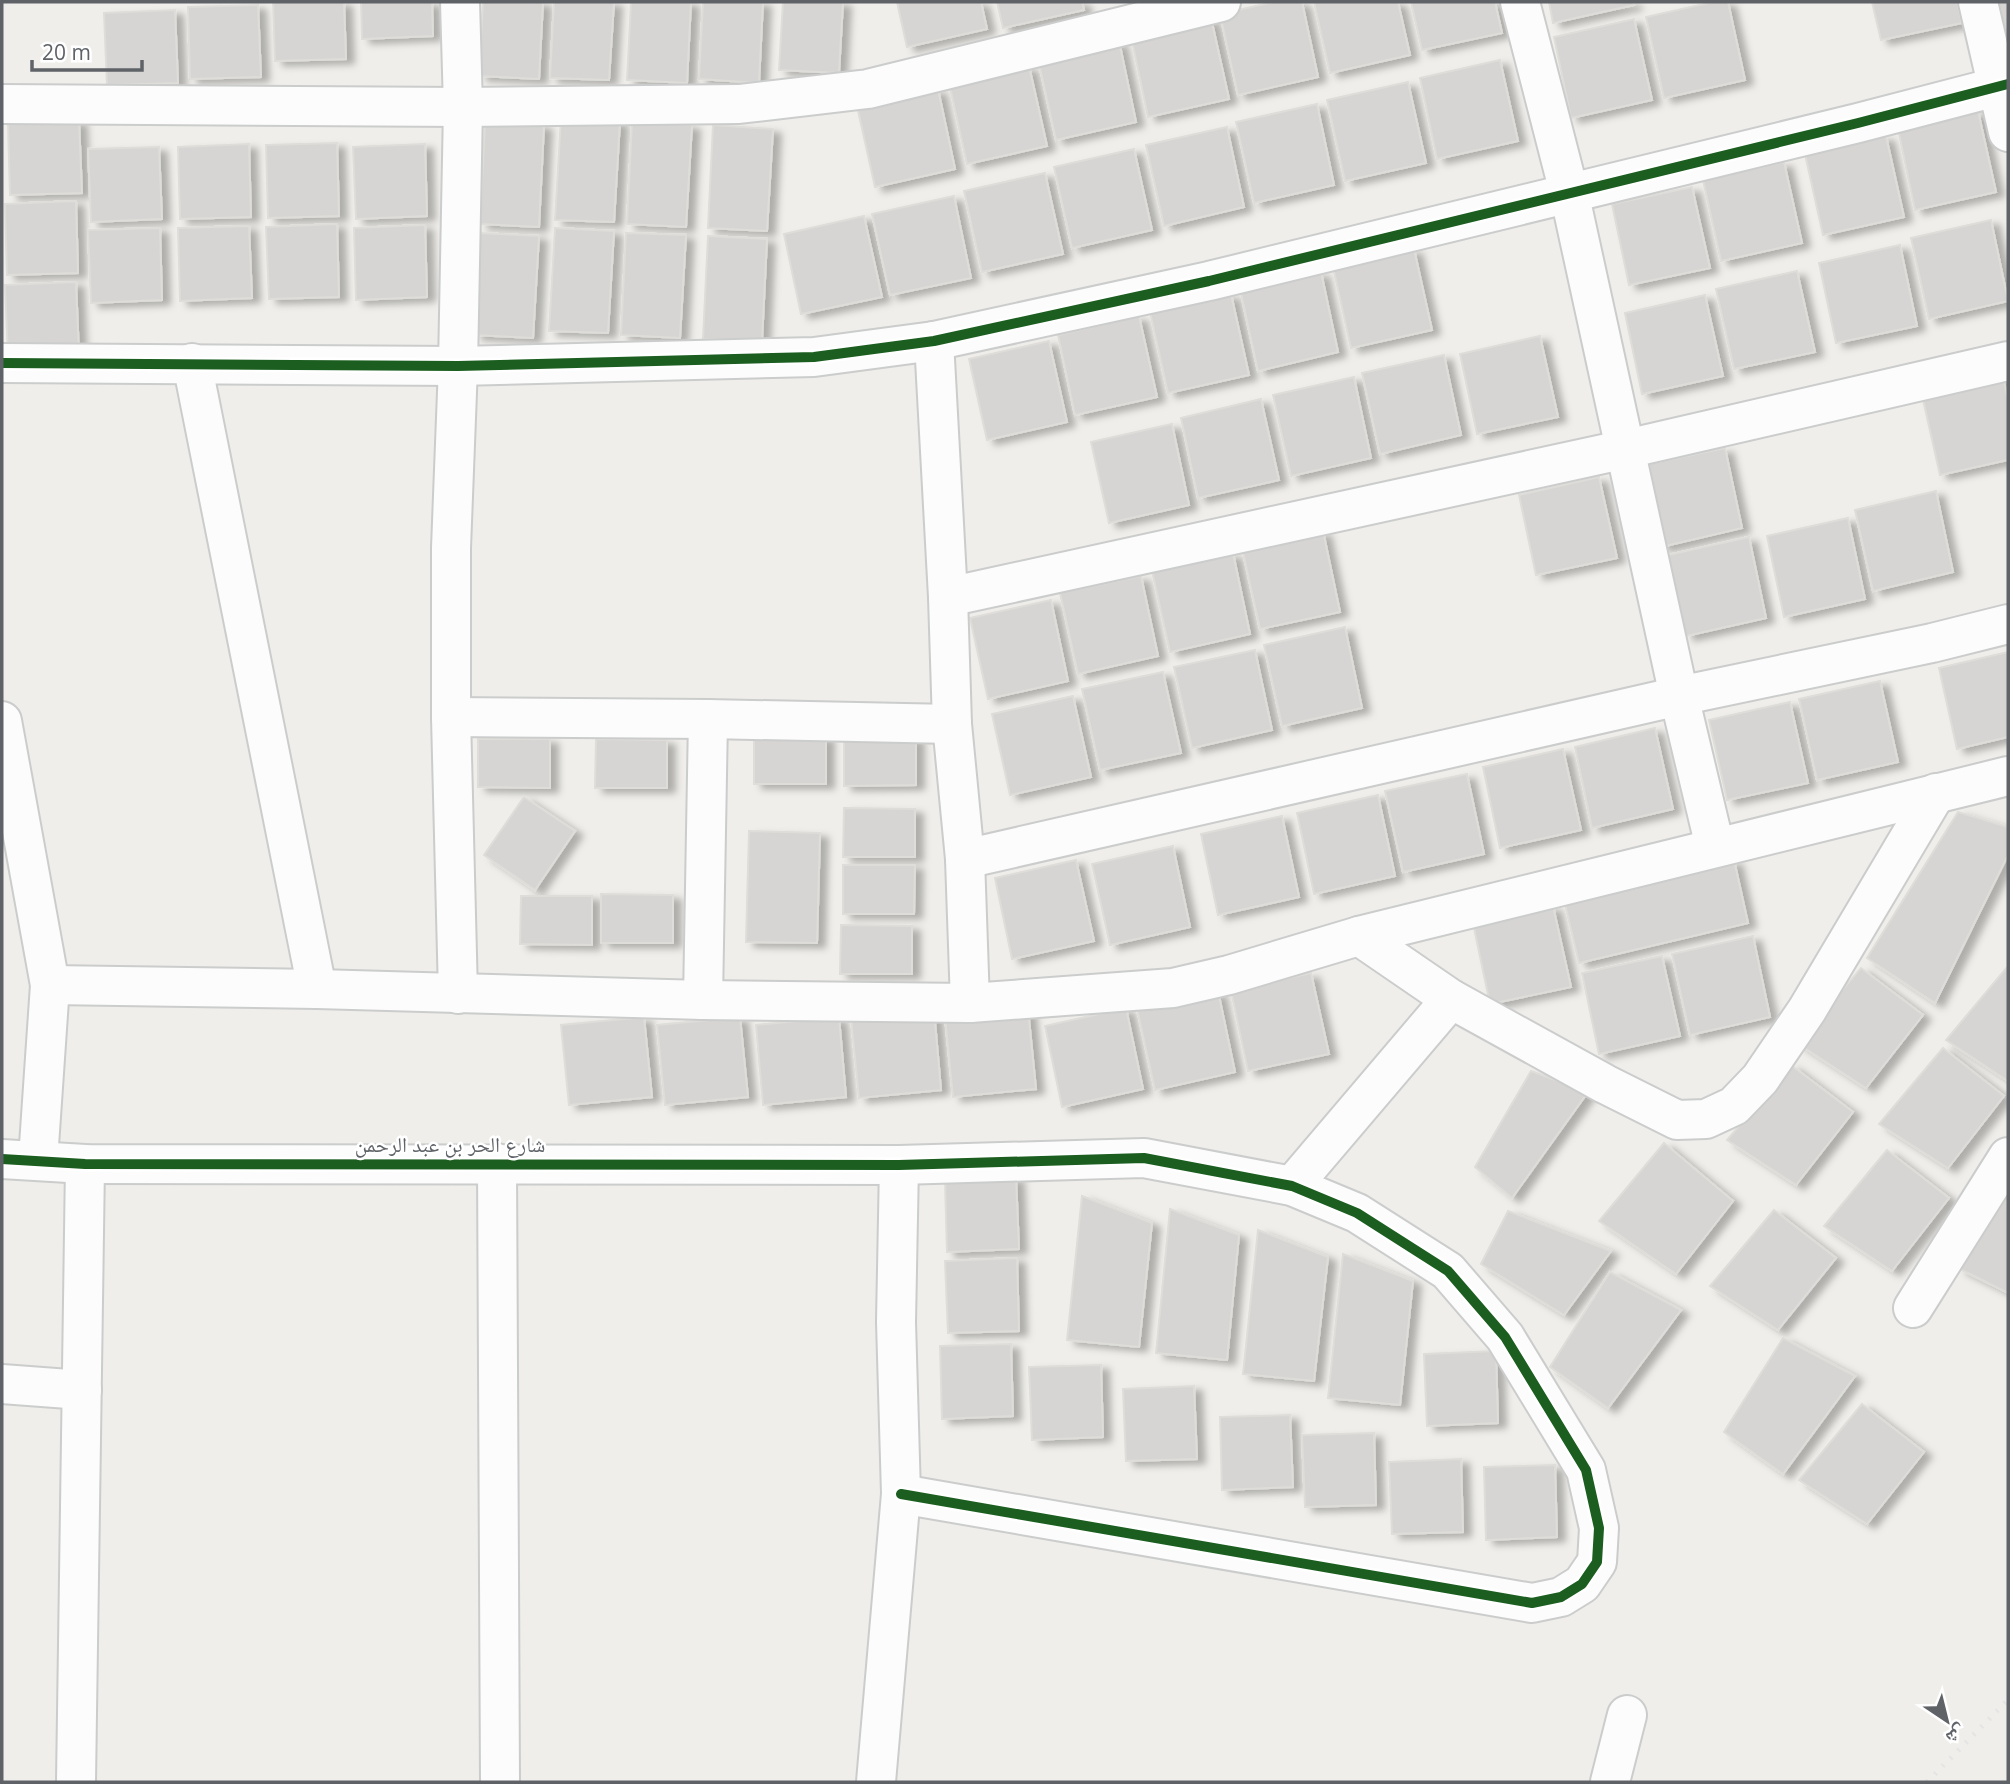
<svg xmlns="http://www.w3.org/2000/svg" width="2010" height="1784" viewBox="0 0 2010 1784" font-family="'Open Sans','Noto Naskh Arabic',sans-serif">
	<style>
		.building { fill: #d6d5d3; stroke: #deddd9; stroke-width: 2; filter: url(#shadow) }
		.lines { fill: none; stroke-linecap: round; stroke-linejoin: round }
		.minor-casing { stroke: #cbcccc; stroke-width: 42 }
		.tertiary-casing { stroke: #cbcccc; stroke-width: 42 }
		.minor { stroke: #fdfcfc; stroke-width: 38 }
		.tertiary { stroke: #fdfcfc; stroke-width: 38 }
		.rail { stroke: #e4e4e4; stroke-width: 5; stroke-dasharray: 2 9; stroke-linecap: butt }
		.cycleway-casing { stroke: #fff; stroke-width: 15 }
		.cycleway { stroke: #1b5e20; stroke-width: 10 }
		.labels { text-anchor: middle; dominant-baseline: central; stroke-width: 5; stroke-linejoin: round; paint-order: stroke }
		.street-label { font-size: 21px; fill: #5f6368; stroke: #fff }
	</style>
	<defs>
		<filter id="shadow"><feDropShadow dx="8" dy="4.5" stdDeviation="3.5" flood-color="#0004"/></filter>
	</defs>
	<rect width="100%" height="100%" fill="#efeeea"/>
	<g class="building">
		<path d="M273 2H344L346 59 275 61Z"/>
		<path d="M361 2H432L433 36 362 39Z"/>
		<path d="M483 2H543L539 79 479 76Z"/>
		<path d="M554 2H614L609 80 550 78Z"/>
		<path d="M631 2H691L687 83 627 80Z"/>
		<path d="M703 2H763L759 83 699 79Z"/>
		<path d="M783 2H843L839 73 779 70Z"/>
		<path d="M897 2H981L987 29 907 47Z"/>
		<path d="M997 2H1082L1084 10 1003 28Z"/>
		<path d="M1274 2H1302L1318 77 1238 95 1220 14Z"/>
		<path d="M1314 2H1398L1410 55 1330 73Z"/>
		<path d="M1411 2H1495L1502 33 1422 50Z"/>
		<path d="M1549 2H1633L1634 5 1553 23Z"/>
		<path d="M1713 2H1728L1745 80 1664 98 1646 17Z"/>
		<path d="M1872 2H1957L1962 23 1881 40Z"/>
		<path d="M1993 2H2008V45L2003 46Z"/>
		<path d="M258 5 261 77 190 79 188 7Z"/>
		<path d="M175 10 178 83 107 85 104 13Z"/>
		<path d="M1211 18 1229 99 1148 117 1131 36Z"/>
		<path d="M1634 19 1652 100 1571 118 1554 37Z"/>
		<path d="M1119 41 1136 122 1056 140 1038 59Z"/>
		<path d="M1500 60 1518 141 1437 159 1420 78Z"/>
		<path d="M1029 66 1047 146 967 164 949 83Z"/>
		<path d="M1408 82 1426 163 1345 181 1327 100Z"/>
		<path d="M938 89 955 169 875 187 857 106Z"/>
		<path d="M1317 104 1334 185 1254 203 1236 122Z"/>
		<path d="M1978 111 1996 192 1915 210 1898 129Z"/>
		<path d="M561 118 620 121 614 222 555 220Z"/>
		<path d="M79 120 82 193 10 195 8 123Z"/>
		<path d="M485 122 544 125 539 227 480 224Z"/>
		<path d="M632 122 692 125 686 227 627 224Z"/>
		<path d="M713 125 773 129 767 231 708 228Z"/>
		<path d="M1227 127 1244 207 1164 226 1146 145Z"/>
		<path d="M1886 136 1904 217 1823 235 1805 154Z"/>
		<path d="M337 143 339 216 268 218 266 145Z"/>
		<path d="M249 144 251 217 180 219 178 147Z"/>
		<path d="M425 144 427 216 356 219 353 147Z"/>
		<path d="M159 147 162 219 91 222 88 149Z"/>
		<path d="M1134 149 1152 230 1072 248 1054 167Z"/>
		<path d="M1784 162 1802 243 1721 261 1703 180Z"/>
		<path d="M1045 173 1063 254 982 272 964 191Z"/>
		<path d="M1692 187 1710 268 1629 285 1612 204Z"/>
		<path d="M954 196 971 278 890 295 872 214Z"/>
		<path d="M76 201 78 273 7 275 5 204Z"/>
		<path d="M864 216 882 297 801 314 784 234Z"/>
		<path d="M1991 220 2008 301 1929 319 1911 238Z"/>
		<path d="M337 224 339 297 269 299 266 227Z"/>
		<path d="M425 225 427 297 356 300 354 228Z"/>
		<path d="M249 226 252 298 180 301 178 228Z"/>
		<path d="M160 228 162 300 91 303 88 230Z"/>
		<path d="M555 228 614 231 608 333 549 331Z"/>
		<path d="M479 233 539 236 533 338 474 335Z"/>
		<path d="M626 233 686 235 680 338 621 335Z"/>
		<path d="M708 236 767 239 762 341 703 339Z"/>
		<path d="M1900 245 1917 326 1836 343 1819 263Z"/>
		<path d="M1414 249 1432 330 1351 348 1333 267Z"/>
		<path d="M1797 271 1815 352 1734 369 1716 289Z"/>
		<path d="M1321 272 1338 352 1258 371 1240 289Z"/>
		<path d="M76 282 79 355 8 357 5 285Z"/>
		<path d="M1231 294 1249 375 1168 393 1150 312Z"/>
		<path d="M1705 295 1723 376 1642 394 1625 313Z"/>
		<path d="M1139 316 1157 397 1075 415 1058 335Z"/>
		<path d="M1540 336 1558 417 1477 434 1460 354Z"/>
		<path d="M1049 341 1067 422 987 440 969 359Z"/>
		<path d="M1444 355 1461 435 1380 454 1362 373Z"/>
		<path d="M2003 376 2008 401V460L1940 475 1922 395Z"/>
		<path d="M1354 377 1371 458 1291 476 1273 395Z"/>
		<path d="M1261 399 1279 480 1198 498 1181 418Z"/>
		<path d="M1172 424 1189 505 1109 523 1091 442Z"/>
		<path d="M1725 448 1742 528 1661 547 1644 465Z"/>
		<path d="M1599 477 1617 558 1536 575 1519 495Z"/>
		<path d="M1936 491 1953 572 1873 591 1855 510Z"/>
		<path d="M1848 518 1865 599 1784 617 1767 536Z"/>
		<path d="M1323 531 1340 612 1260 629 1242 548Z"/>
		<path d="M1749 537 1766 618 1686 636 1668 555Z"/>
		<path d="M1233 553 1250 634 1170 652 1152 571Z"/>
		<path d="M1141 576 1158 656 1078 674 1060 593Z"/>
		<path d="M1051 600 1068 681 988 699 970 618Z"/>
		<path d="M1345 627 1362 708 1282 726 1264 645Z"/>
		<path d="M1255 650 1272 730 1192 748 1174 667Z"/>
		<path d="M2008 652V737L1957 749 1939 668Z"/>
		<path d="M1163 672 1181 753 1100 770 1082 689Z"/>
		<path d="M1880 681 1898 762 1817 780 1799 699Z"/>
		<path d="M1073 696 1091 777 1010 795 992 714Z"/>
		<path d="M1790 702 1808 783 1727 800 1709 720Z"/>
		<path d="M1655 728 1673 809 1592 828 1575 747Z"/>
		<rect x="754" y="736" width="72" height="48"/>
		<path d="M844 737H916V785L844 786Z"/>
		<path d="M478 739H550V788L478 787Z"/>
		<path d="M596 739 667 740V788H595Z"/>
		<path d="M1563 749 1581 830 1500 848 1483 767Z"/>
		<path d="M1467 774 1484 854 1403 872 1385 791Z"/>
		<path d="M1378 795 1395 876 1314 894 1297 813Z"/>
		<path d="M524 797 575 831 535 890 484 855Z"/>
		<path d="M844 808 915 809V857H843Z"/>
		<path d="M1958 812 2008 827V855L1935 1003 1867 958Z"/>
		<path d="M1282 816 1299 897 1218 915 1201 834Z"/>
		<path d="M749 831 820 833 817 943 746 942Z"/>
		<path d="M1173 846 1190 927 1110 945 1092 864Z"/>
		<path d="M1076 860 1094 941 1012 959 995 878Z"/>
		<path d="M1734 860 1748 923 1579 963 1564 900Z"/>
		<path d="M843 865H915L914 914H843Z"/>
		<path d="M601 894 673 895V943H601Z"/>
		<path d="M521 896H592V945L520 944Z"/>
		<path d="M1553 906 1571 987 1490 1004 1473 923Z"/>
		<path d="M841 925 912 926V974H840Z"/>
		<path d="M1753 936 1770 1017 1690 1035 1672 954Z"/>
		<path d="M1662 956 1680 1036 1599 1054 1582 973Z"/>
		<path d="M2008 966V1081L1946 1040Z"/>
		<path d="M1861 968 1923 1015 1866 1088 1797 1043Z"/>
		<path d="M1311 973 1329 1054 1248 1071 1231 991Z"/>
		<path d="M1218 991 1235 1072 1155 1090 1137 1009Z"/>
		<path d="M1126 1008 1143 1089 1062 1107 1045 1026Z"/>
		<path d="M1028 1009 1036 1089 953 1097 945 1017Z"/>
		<path d="M934 1010 941 1090 859 1098 851 1018Z"/>
		<path d="M644 1017 652 1097 569 1105 561 1025Z"/>
		<path d="M740 1017 748 1097 665 1105 657 1025Z"/>
		<path d="M839 1017 846 1097 763 1105 756 1025Z"/>
		<path d="M1943 1048 2004 1096 1948 1168 1879 1124Z"/>
		<path d="M1791 1065 1853 1112 1796 1185 1727 1140Z"/>
		<path d="M1531 1071 1588 1092 1512 1198 1475 1167Z"/>
		<path d="M1664 1143 1733 1201 1676 1274 1599 1221Z"/>
		<path d="M1887 1150 1949 1198 1892 1271 1824 1226Z"/>
		<path d="M1016 1177 1019 1249 947 1252 945 1180Z"/>
		<path d="M2008 1192V1293L1958 1268Z"/>
		<path d="M1082 1196 1152 1223 1139 1347 1067 1340Z"/>
		<path d="M1170 1209 1239 1235 1227 1360 1156 1353Z"/>
		<path d="M1774 1210 1836 1258 1778 1330 1710 1286Z"/>
		<path d="M1508 1211 1611 1251 1564 1315 1481 1264Z"/>
		<path d="M1258 1230 1328 1257 1314 1381 1243 1374Z"/>
		<path d="M1343 1254 1413 1281 1400 1405 1328 1398Z"/>
		<path d="M1017 1258 1019 1331 948 1333 945 1261Z"/>
		<path d="M1610 1272 1681 1310 1608 1408 1550 1367Z"/>
		<path d="M1783 1338 1855 1376 1783 1474 1724 1432Z"/>
		<path d="M1011 1344 1013 1416 942 1419 940 1346Z"/>
		<path d="M1496 1351 1498 1423 1427 1426 1424 1354Z"/>
		<path d="M1101 1365 1103 1437 1032 1440 1029 1367Z"/>
		<path d="M1194 1386 1197 1459 1126 1461 1123 1389Z"/>
		<path d="M1862 1404 1924 1452 1867 1524 1799 1480Z"/>
		<path d="M1290 1415 1293 1487 1222 1490 1220 1417Z"/>
		<path d="M1374 1433 1376 1505 1305 1507 1302 1435Z"/>
		<path d="M1461 1459 1463 1532 1392 1534 1389 1462Z"/>
		<path d="M1555 1465 1557 1537 1486 1540 1484 1467Z"/>
	</g>
	<g class="lines">
		<defs>
			<g id="minor">
				<path d="M1520 2 1569 192 1679 696 1715 847"/>
				<path d="M1978 2 2008 132"/>
				<path d="M2 104 463 107 739 104 868 89 1221 2"/>
				<path d="M934 341 948 597 952 724 965 859 970 1003"/>
				<path d="M2 363 458 366 814 357 934 341 1209 281 1858 123 2008 84"/>
				<path d="M192 363 317 989"/>
				<path d="M948 597 1626 449 2008 361"/>
				<path d="M451 717 708 719 952 724"/>
				<path d="M2 721 50 985 38 1160"/>
				<path d="M965 859 1679 696 1932 643 2008 624"/>
				<path d="M1359 936 1451 999 1605 1084 1677 1120 1706 1119 1734 1106 1760 1079 1807 1010 1936 793"/>
				<path d="M50 985 317 989 703 1000 970 1003 1173 988 1229 975 1359 936 2008 776"/>
				<path d="M458 994 451 717V548L458 366 463 107 460 2"/>
				<path d="M703 1000 708 719"/>
				<path d="M497 1163 500 1782"/>
				<path d="M899 1165 1144 1158 1292 1186 1357 1213 1448 1271 1505 1337 1586 1470 1599 1528 1597 1562 1582 1584 1561 1597 1532 1603 901 1494"/>
				<path d="M1292 1186 1451 999"/>
				<path d="M1913 1308 2008 1157"/>
				<path d="M2 1384 82 1390"/>
				<path d="M76 1782 85 1164"/>
				<path d="M1610 1782 1627 1715"/>
			</g>
			<path id="tertiary" d="M2 1159 85 1164 899 1165 896 1322 901 1494 876 1782"/>
		</defs>
		<use href="#minor" class="minor-casing"/>
		<use href="#tertiary" class="tertiary-casing"/>
		<use href="#minor" class="minor"/>
		<use href="#tertiary" class="tertiary"/>
		<path class="rail" d="M1927 1782 2008 1700"/>
		<defs>
			<g id="cycleway">
				<path d="M2 363 458 366 814 357 934 341 1209 281 1858 123 2008 84"/>
				<path d="M2 1159 85 1164 899 1165 1144 1158 1292 1186 1357 1213 1448 1271 1505 1337 1586 1470 1599 1528 1597 1562 1582 1584 1561 1597 1532 1603 901 1494"/>
			</g>
		</defs>
		<use href="#cycleway" class="cycleway-casing"/>
		<use href="#cycleway" class="cycleway"/>
	</g>
	<g class="labels">
		<g class="street-label">
			<text x="450" y="1144">شارع الحر بن عبد الرحمن</text>
		</g>
	</g>
	<rect width="2010" height="1784" fill="none" stroke="#5f6368" stroke-width="7"/>
	<g transform="translate(1947 1721) rotate(145)" stroke="#ffffff" stroke-width="5" paint-order="stroke">
	<path d="M0-5L12 26L0 18L-12 26Z" fill="#5f6368"/>
	<text y="-10" font-size="19" font-weight="bold" text-anchor="middle" fill="#5f6368">ش</text>
	</g>
	<path d="M32 60v10h110v-10" fill="none" stroke="#5f6368" stroke-width="3.5"/>
	<text x="42" y="60" font-size="21" fill="#5f6368" stroke="#ffffff" stroke-width="5" paint-order="stroke">20 m</text>
</svg>
